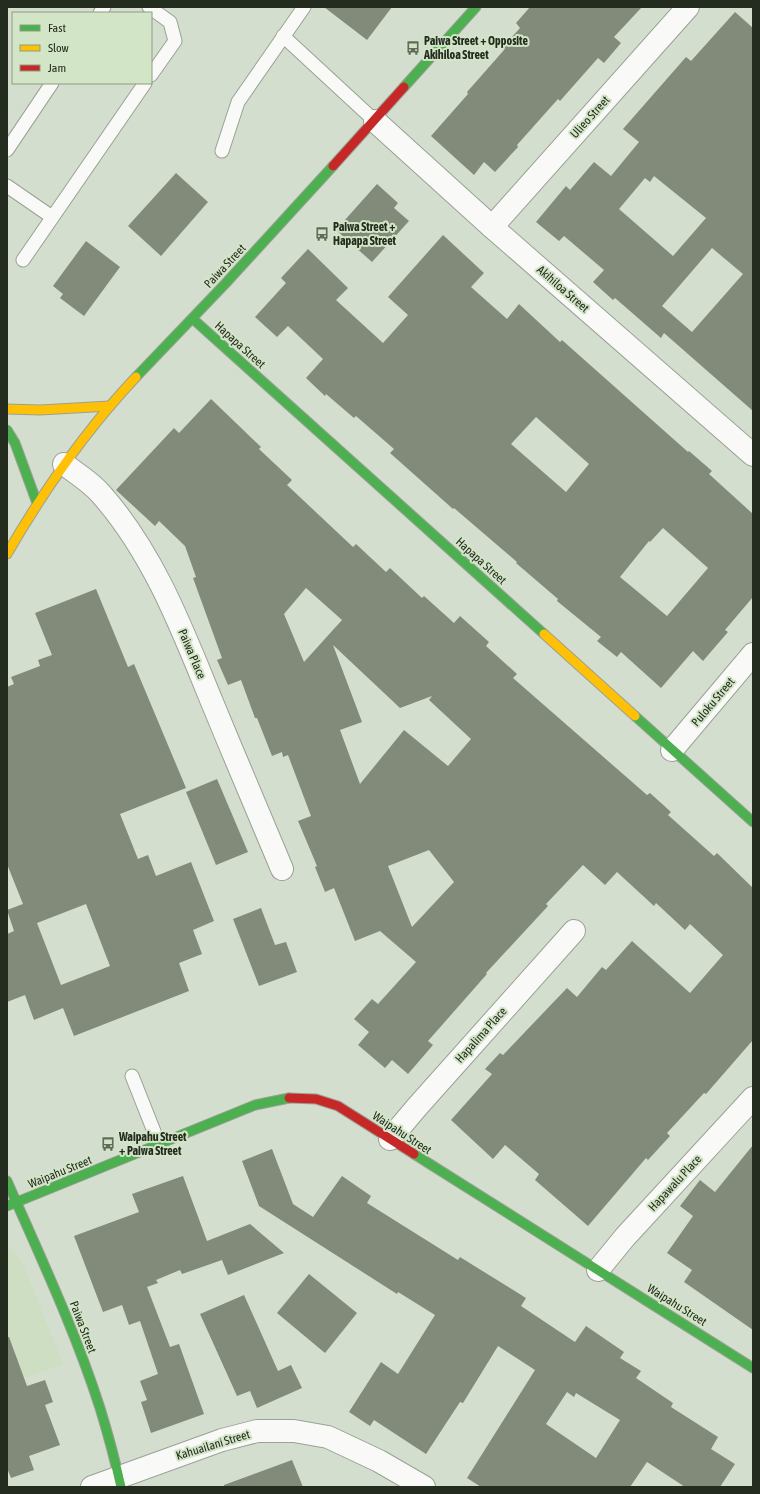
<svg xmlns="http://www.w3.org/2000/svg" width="760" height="1494" viewBox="0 0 760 1494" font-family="'Asap Condensed',sans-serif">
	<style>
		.built { fill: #cddec2 }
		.building { fill: #828b7a; fill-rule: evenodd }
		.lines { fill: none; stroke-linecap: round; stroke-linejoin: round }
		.lane-casing { stroke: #9aa195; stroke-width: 15 }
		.street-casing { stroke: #9aa195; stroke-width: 24 }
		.fast-casing { stroke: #9aa195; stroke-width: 11 }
		.slow-casing { stroke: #9aa195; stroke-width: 11 }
		.jam-casing { stroke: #9aa195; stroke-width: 11 }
		.lane { stroke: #f9faf8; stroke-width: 13 }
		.street { stroke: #f9faf8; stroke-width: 22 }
		.fast { stroke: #4caf50; stroke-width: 9 }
		.slow { stroke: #ffc107; stroke-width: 9 }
		.jam { stroke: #c62828; stroke-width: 9 }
		.labels { text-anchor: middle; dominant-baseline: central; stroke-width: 4; stroke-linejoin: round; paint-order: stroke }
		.poi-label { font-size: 12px; font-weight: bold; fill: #242b1f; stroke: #d3e5c7; text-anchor: start }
		.street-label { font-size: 12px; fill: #242b1f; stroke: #d3e5c7 }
	</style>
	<rect width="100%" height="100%" fill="#d4dece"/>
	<path class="built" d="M7 1248 11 1249 23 1264 63 1364 7 1384Z"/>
	<g class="building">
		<path d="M324 7H392L367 40Z"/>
		<path d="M530 7H642L614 37 621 43 604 63 598 58 560 101 558 99 517 145 518 147 495 172 484 162 474 175 431 136 468 94 467 92 504 50 502 48 520 28 516 23Z"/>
		<path d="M735 12 753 28V411L664 333 661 338 615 298 613 300 593 282 604 270 564 236 559 241 536 222 566 186 570 190 594 162 611 176 639 142 623 129 686 57 691 61ZM654 176 706 218 673 256 619 209 645 178 650 182ZM712 248 743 274 692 332 662 306Z"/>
		<path d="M176 173 208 202 161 256 128 226Z"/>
		<path d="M377 184 398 203 394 208 409 221 372 262 336 230Z"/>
		<path d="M443 235 484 273 471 287 507 319 519 304 560 342 562 340 688 452 689 451 712 471 709 474 753 514V597L725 630 728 632 703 661 693 651 661 688 621 652 617 657 597 641 601 637 557 601 558 599 516 563 517 562 454 508 453 509 390 453 394 449 356 416 354 418 326 394 325 396 306 378 323 359 288 326 277 337 255 317 286 283 281 278 308 249 348 288 336 300 383 343 408 315 388 297ZM536 417 589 464 566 492 511 444ZM663 528 708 568 667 616 620 577 649 541 650 542Z"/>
		<path d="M86 241 120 267 84 316 60 298 63 294 53 286Z"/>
		<path d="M211 399 261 447 259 449 292 480 287 485 353 547 356 544 386 572 390 568 422 598 424 596 454 623 460 616 489 642 486 646 517 674 513 678 647 795 650 793 671 812 668 815 714 856 717 853 753 888V1040L706 1094 704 1093 667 1133 670 1136 648 1160 646 1158 588 1226 535 1180 539 1174 505 1145 493 1159 451 1120 492 1074 485 1069 500 1053 503 1055 567 988 577 997 602 967 606 970 632 941 690 993 723 955 690 924 685 930 656 903 654 906 617 872 605 885 583 865 546 904 548 906 486 973 487 974 428 1041 433 1045 408 1074 392 1060 385 1068 358 1045 369 1032 354 1019 372 999 378 1004 416 962 380 931 355 941 334 888 325 892 315 867 317 866 298 821 311 816 288 755 283 757 282 752 272 756 257 718H255L241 680 228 685 217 660 222 658 193 578 196 577 185 546 159 521 155 526 116 490 174 428 179 433ZM306 588 342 620 304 662 284 614ZM333 645 400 708 432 696 429 700 471 739 448 766 404 730 360 784 340 730 362 722ZM429 850 454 882 412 927 388 866Z"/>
		<path d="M96 589 128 667 134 664 186 788 120 814 138 859 148 855 156 876 191 862 214 921 193 930 202 954 179 963 189 991 74 1036 63 1008 34 1020 25 995 7 1002V934L14 931 7 910 23 904 7 864V687L14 684 11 677 40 666 38 660 52 655 35 613ZM86 904 110 966 61 985 37 923Z"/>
		<path d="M217 779 248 852 216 865 186 792Z"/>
		<path d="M261 908 275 945 286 942 297 972 259 986 233 919Z"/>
		<path d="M753 1145V1330L684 1282 692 1270 667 1253 693 1216 680 1206 700 1180 715 1192Z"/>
		<path d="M272 1149 293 1204 313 1217 342 1176 371 1196 367 1203 458 1260 460 1257 526 1298 521 1306 575 1342 586 1326 624 1352 620 1358 641 1371 636 1378 673 1403 671 1407 718 1437 711 1449 735 1464 720 1487H685L647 1462 630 1487H481L467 1478 535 1370 498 1346 463 1403 460 1402 426 1454 374 1420 370 1426 349 1412 381 1362 398 1374 435 1315 398 1292 397 1294 259 1206 242 1161ZM567 1392 574 1397 576 1393 620 1420 596 1458 546 1424Z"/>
		<path d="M183 1176 207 1241 250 1224 284 1253 228 1275 222 1260 182 1274 180 1270 156 1280 158 1283 147 1287 170 1347 179 1344 204 1414 151 1433 141 1402 147 1400 140 1381 158 1374 140 1321 129 1325 122 1305 103 1312 74 1236 139 1212 132 1194Z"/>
		<path d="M309 1274 357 1313 325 1353 277 1313Z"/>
		<path d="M244 1295 278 1371 291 1365 302 1388 257 1408 250 1391 237 1396 200 1314Z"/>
		<path d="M7 1337H9L27 1386 45 1380 53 1402 45 1405 60 1445 29 1456 34 1470 11 1478 7 1468Z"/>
		<path d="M292 1460 303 1487H224V1485Z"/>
	</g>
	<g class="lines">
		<defs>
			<g id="lane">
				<path d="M149 7 170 22 175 41 151 75"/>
				<path d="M100 13 104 7"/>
				<path d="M283 36 375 121"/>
				<path d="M7 150 52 83"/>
				<path d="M222 151 238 102 304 7"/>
				<path d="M7 186 52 217"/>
				<path d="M23 260 145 83"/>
				<path d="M132 1076 159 1144"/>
			</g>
			<g id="street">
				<path d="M375 121 492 227 753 455"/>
				<path d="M492 227 688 7"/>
				<path d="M64 464C77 474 91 482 101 494 154 554 182 629 212 702 235 758 259 814 282 869"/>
				<path d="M672 750 753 654"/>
				<path d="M390 1139 417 1107 574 931"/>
				<path d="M598 1270 625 1237 753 1098"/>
				<path d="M92 1487 222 1440 257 1431H294L328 1437 379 1461 424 1487"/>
			</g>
			<g id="fast">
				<path d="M404 87 476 7"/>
				<path d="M193 319 544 634"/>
				<path d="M136 377 225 284 333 166"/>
				<path d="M7 430 15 443 37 503"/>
				<path d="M635 716 753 822"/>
				<path d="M414 1154 753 1368"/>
				<path d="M7 1181C40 1256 75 1330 100 1408 108 1434 115 1460 121 1487"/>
				<path d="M7 1206 255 1105 289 1098"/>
			</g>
			<g id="slow">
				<path d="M7 409 40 410 110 406"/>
				<path d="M7 554C44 490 85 431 136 377"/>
				<path d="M544 634 635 716"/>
			</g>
			<g id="jam">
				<path d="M333 166 404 87"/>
				<path d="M289 1098 316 1099 338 1106 414 1154"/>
			</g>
		</defs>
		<use href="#lane" class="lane-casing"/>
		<use href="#street" class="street-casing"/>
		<use href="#fast" class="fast-casing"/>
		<use href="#slow" class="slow-casing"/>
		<use href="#jam" class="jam-casing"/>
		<use href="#lane" class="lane"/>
		<use href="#street" class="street"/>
		<use href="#fast" class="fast"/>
		<use href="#slow" class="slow"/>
		<use href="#jam" class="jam"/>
	</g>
	<defs>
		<symbol id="bus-bare" viewBox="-9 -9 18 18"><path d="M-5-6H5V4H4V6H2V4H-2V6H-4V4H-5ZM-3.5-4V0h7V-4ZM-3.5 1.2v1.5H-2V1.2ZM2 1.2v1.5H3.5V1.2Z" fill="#626a5c" stroke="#d3e5c7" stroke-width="2.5" paint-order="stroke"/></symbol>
	</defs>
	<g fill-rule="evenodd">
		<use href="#bus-bare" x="403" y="38" width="20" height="20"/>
		<use href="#bus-bare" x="312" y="224" width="20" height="20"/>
		<use href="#bus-bare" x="98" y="1134" width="20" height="20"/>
	</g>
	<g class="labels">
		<g class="poi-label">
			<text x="424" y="41">Paiwa Street + Opposite<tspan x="424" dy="14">Akihiloa Street</tspan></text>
			<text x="333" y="227">Paiwa Street +<tspan x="333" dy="14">Hapapa Street</tspan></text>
			<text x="119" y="1137">Waipahu Street<tspan x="119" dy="14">+ Paiwa Street</tspan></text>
		</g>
		<g class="street-label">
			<text transform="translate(590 117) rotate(-48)">Ulieo Street</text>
			<text transform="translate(225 266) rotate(-47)">Paiwa Street</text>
			<text transform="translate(563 289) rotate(41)">Akihiloa Street</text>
			<text transform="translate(240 345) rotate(42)">Hapapa Street</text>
			<text transform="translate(481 561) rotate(42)">Hapapa Street</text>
			<text transform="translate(192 654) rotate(67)">Paiwa Place</text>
			<text transform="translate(713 702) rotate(-50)">Puloku Street</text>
			<text transform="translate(481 1035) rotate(-48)">Hapalima Place</text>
			<text transform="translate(402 1133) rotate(33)">Waipahu Street</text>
			<text transform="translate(60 1172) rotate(-22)">Waipahu Street</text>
			<text transform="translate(675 1183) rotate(-47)">Hapawalu Place</text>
			<text transform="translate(677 1305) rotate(32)">Waipahu Street</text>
			<text transform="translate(83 1327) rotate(69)">Paiwa Street</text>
			<text transform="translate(213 1445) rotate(-17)">Kahuailani Street</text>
		</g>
	</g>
	<rect width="760" height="1494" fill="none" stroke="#242b1f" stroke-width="16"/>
	<rect x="12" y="12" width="140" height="72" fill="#d3e5c7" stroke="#8d9b84"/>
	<rect x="20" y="25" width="20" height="6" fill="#4caf50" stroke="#8d9b84"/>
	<text x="48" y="32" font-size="12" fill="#242b1f">Fast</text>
	<rect x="20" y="45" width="20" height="6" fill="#ffc107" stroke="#8d9b84"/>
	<text x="48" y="52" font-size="12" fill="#242b1f">Slow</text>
	<rect x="20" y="65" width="20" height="6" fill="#c62828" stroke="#8d9b84"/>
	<text x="48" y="72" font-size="12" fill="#242b1f">Jam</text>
</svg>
